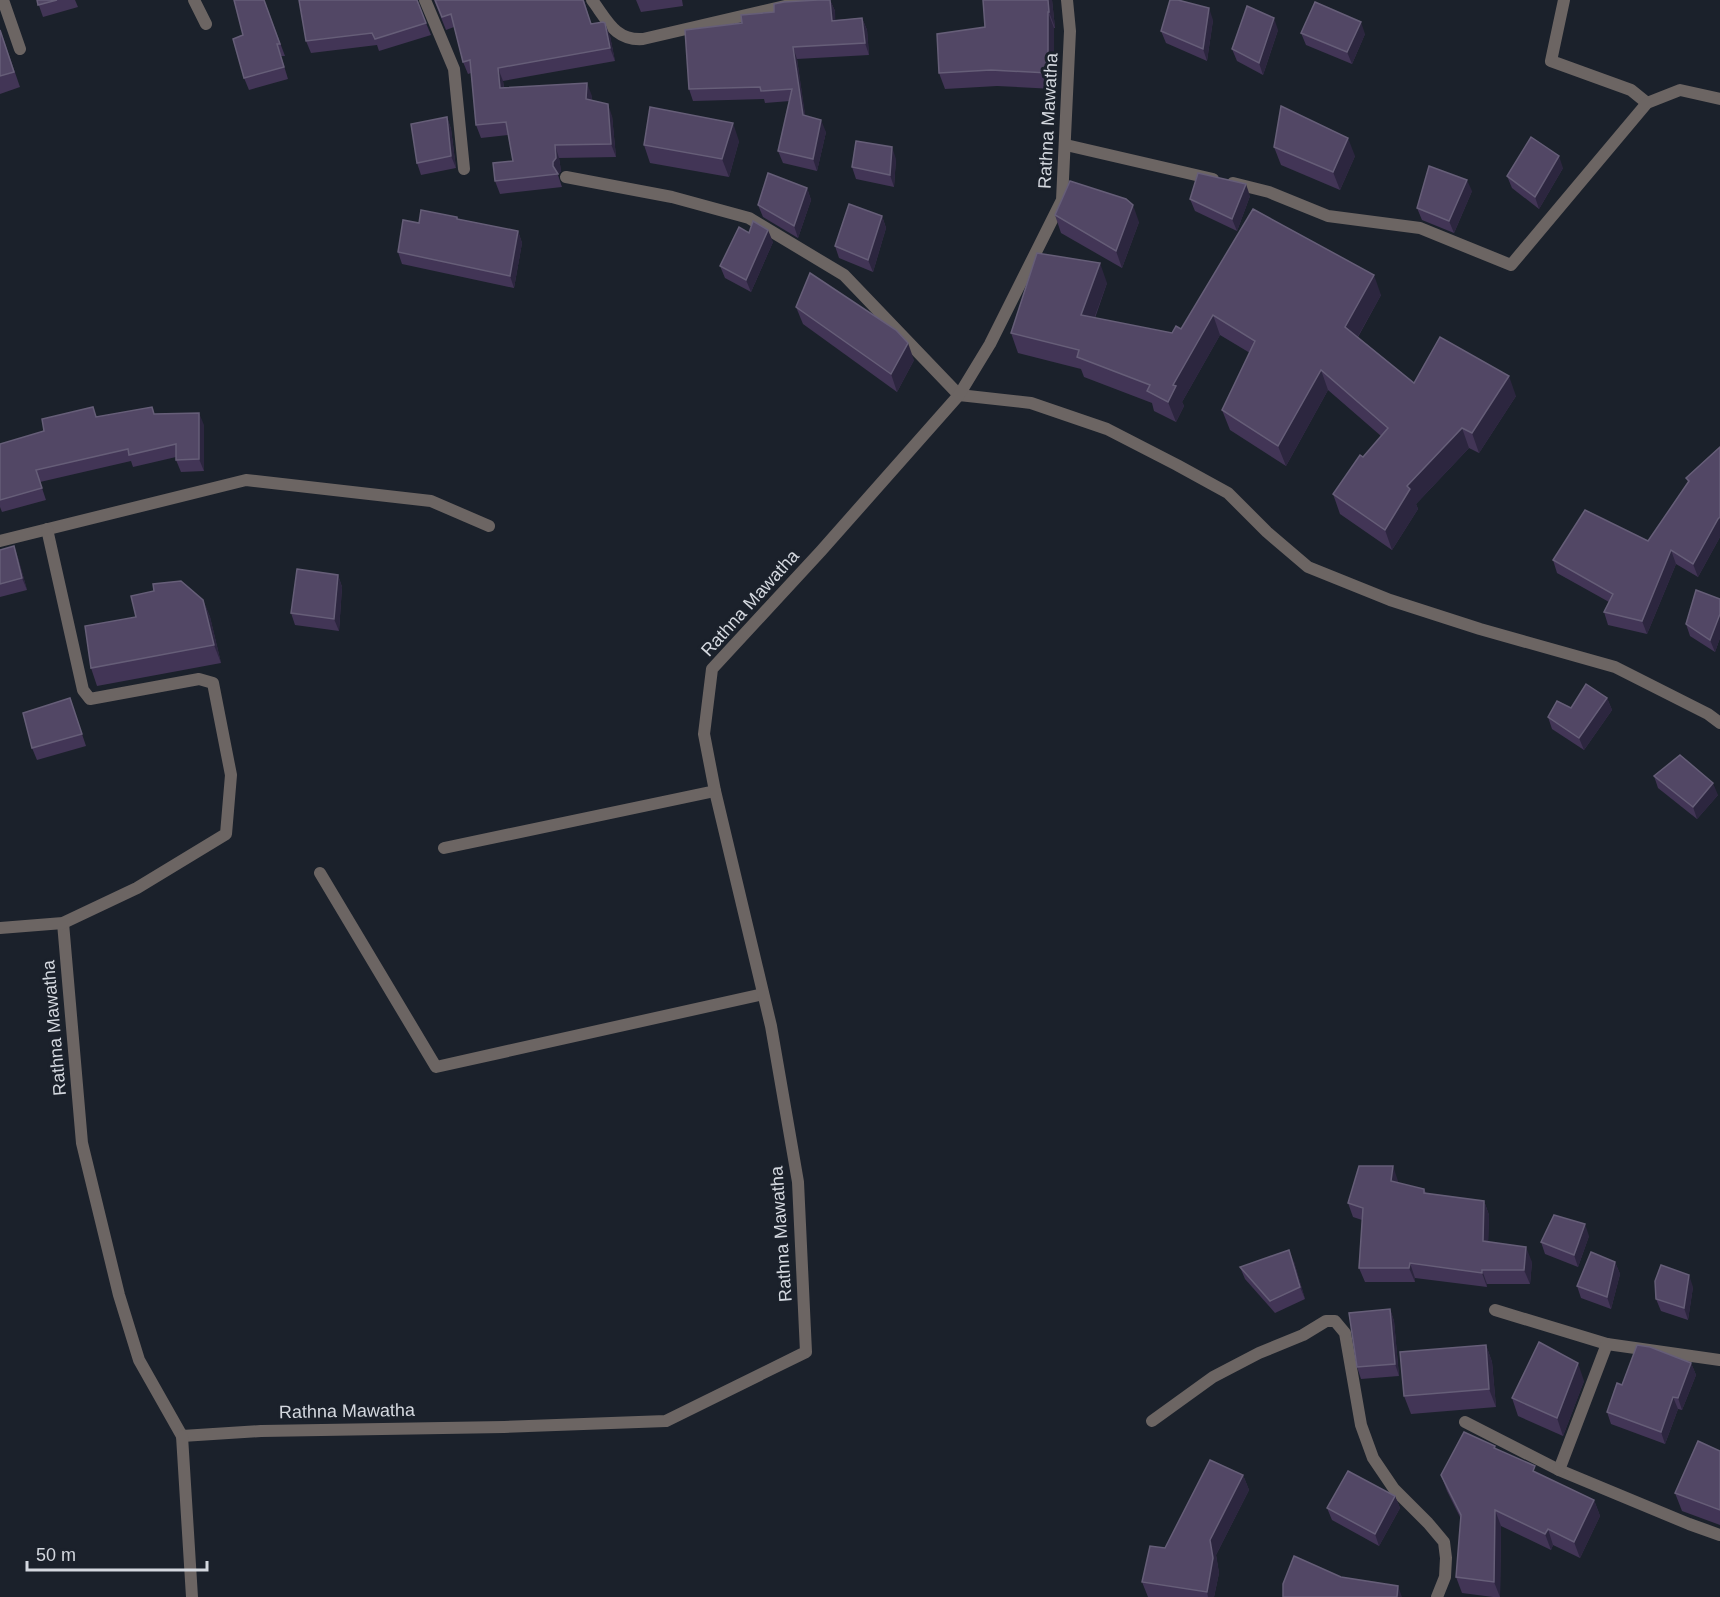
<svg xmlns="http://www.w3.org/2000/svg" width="1720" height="1597" viewBox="0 0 1720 1597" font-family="Helvetica,sans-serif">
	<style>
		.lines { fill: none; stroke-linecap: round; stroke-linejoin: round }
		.minor { stroke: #6c6563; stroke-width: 12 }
		.wall { fill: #423556 }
		.shaded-wall { fill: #2c263f }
		.building { fill: #524765; stroke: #665e78; stroke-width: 1.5 }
		.labels { text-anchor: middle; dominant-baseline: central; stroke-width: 6; stroke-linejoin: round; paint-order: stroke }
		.street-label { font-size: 18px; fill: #d4d8df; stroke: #1b212b }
	</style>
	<rect width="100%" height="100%" fill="#1b212b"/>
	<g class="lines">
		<g class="minor">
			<path d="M3 0 20 49"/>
			<path d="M194 0 206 24"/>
			<path d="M425 0 454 69 464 169"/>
			<path d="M592 0C607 20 615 41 643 39L811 0"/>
			<path d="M1564 0 1551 61 1631 90 1647 103"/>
			<path d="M1066 145 1213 179"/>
			<path d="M566 177 672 197 749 218 844 275 959 395 1031 403 1107 429 1177 465 1228 493 1267 532 1308 567 1390 600 1480 629 1615 667 1708 714 1720 723"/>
			<path d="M1233 183 1269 192 1328 216 1420 228 1511 265 1647 103 1680 90 1720 99"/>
			<path d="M0 541 246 480 431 501 489 526"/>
			<path d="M444 848 715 791"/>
			<path d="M320 873 436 1067 763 994"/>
			<path d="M63 923 82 1143 119 1295 139 1360 182 1436 261 1431 504 1427 666 1421 806 1352 798 1182 771 1026 715 791 704 734 712 669 821 551 959 395 990 344 1062 200 1070 31 1067 0"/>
			<path d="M0 928 63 923 137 888 226 834 231 775 213 683 199 679 90 699 83 690 47 529"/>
			<path d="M1495 1310 1607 1344"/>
			<path d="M1152 1421 1213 1377 1259 1353 1303 1335 1326 1321H1335L1345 1333 1361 1425 1373 1458 1394 1489 1428 1523 1444 1542 1446 1558 1445 1577 1437 1597"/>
			<path d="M1465 1422 1559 1470 1689 1524 1720 1535"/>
			<path d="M182 1436 192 1597"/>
			<path d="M1559 1470 1607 1344 1720 1360"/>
		</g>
	</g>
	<g class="wall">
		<path d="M37 0H75L78 7 43 17Z"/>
		<path d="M264 0 285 56H281L288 79 249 90 244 78Z"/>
		<path d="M434 0H584L591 24 610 36 615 61 503 81 504 88 592 96 591 101 612 116 616 157 559 158 561 171 558 175 562 187 500 194 495 181 513 161 508 135 481 138 476 125 471 73 468 74 463 62 454 27 446 30Z"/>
		<path d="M636 0H682L683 6 641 12Z"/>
		<path d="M830 0 835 11V20L862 18 867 30 869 55 797 59 805 116 826 132 817 171 783 163 778 151 790 101 765 103 764 99 693 101 689 89 742 23 774 12Z"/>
		<path d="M1052 0 1055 28H1054V89L997 86 945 89 939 73 985 27Z"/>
		<path d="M1213 20 1207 61 1166 43 1161 31Z"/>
		<path d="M426 23 431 35 379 51 377 45 311 53 306 41Z"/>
		<path d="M0 29 20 87 0 94Z"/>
		<path d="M1278 30 1263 75 1237 61 1232 49Z"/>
		<path d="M1301 33 1365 34 1352 64 1306 45Z"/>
		<path d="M447 117 451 129 456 168 421 175 417 163Z"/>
		<path d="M739 141 729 177 650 163 644 145Z"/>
		<path d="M1274 147 1355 156 1340 190 1281 165Z"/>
		<path d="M896 159 894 187 856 179 852 167Z"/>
		<path d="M1563 168 1539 209 1512 188 1507 176Z"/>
		<path d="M807 188 811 200 798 238 763 217 758 205Z"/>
		<path d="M1472 191 1454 233 1422 220 1417 208Z"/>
		<path d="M1250 196 1237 231 1195 211 1190 199Z"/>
		<path d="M1253 209 1381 295 1358 337 1414 383 1516 396 1479 453 1469 448 1416 504 1418 509 1392 550 1340 514 1333 494 1381 436 1328 390 1286 466 1230 430 1222 410 1250 353 1220 335 1182 402 1184 406 1176 422 1154 411 1152 403 1084 377 1081 369 1018 353 1011 333 1107 283 1095 318 1172 333 1181 329Z"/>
		<path d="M1055 215 1139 222 1122 268 1061 233Z"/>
		<path d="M882 216 886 228 873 272 839 258 835 246Z"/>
		<path d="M457 217 458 219 518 231 522 243 514 288 402 264 398 252 419 223Z"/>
		<path d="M749 233 773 242 751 292 725 278 720 266Z"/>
		<path d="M796 307 914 360 897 392 803 324Z"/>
		<path d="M154 414 204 425V471L181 472 176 460V457L133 467 131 461 40 482 46 500 2 512 0 507V444L97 416Z"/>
		<path d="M1720 447V537L1698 577 1676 564 1647 634 1608 625 1604 612 1609 602 1557 573 1553 560 1648 541 1688 482 1686 478Z"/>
		<path d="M14 546 18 558 27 590 0 597V550Z"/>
		<path d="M338 575 342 587 339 631 295 625 291 613Z"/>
		<path d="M1720 599V638L1715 652 1690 636 1686 624Z"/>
		<path d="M203 600 210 617 221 663 97 686 91 668 136 617Z"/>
		<path d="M70 698 86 746 37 760 32 748Z"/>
		<path d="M1607 698 1612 710 1584 750 1552 729 1548 717 1571 708Z"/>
		<path d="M1654 776 1718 795 1697 819 1658 788Z"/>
		<path d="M1398 1181V1183L1424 1189 1426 1193 1484 1201 1489 1215 1488 1241 1532 1262 1530 1284H1487V1287L1415 1278V1282H1365L1359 1268 1362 1220 1353 1217 1348 1203Z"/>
		<path d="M1589 1236 1578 1267 1545 1254 1541 1242Z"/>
		<path d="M1294 1262 1305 1299 1275 1313 1245 1279 1240 1267Z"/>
		<path d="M1615 1262 1620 1274 1611 1309 1581 1298 1577 1286Z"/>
		<path d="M1693 1287 1688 1320 1661 1311 1656 1299Z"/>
		<path d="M1390 1309 1394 1321 1399 1376 1361 1379 1357 1367Z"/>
		<path d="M1486 1345 1492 1362 1496 1407 1411 1414 1404 1396Z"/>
		<path d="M1691 1363 1696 1375 1682 1410 1678 1409 1665 1444 1611 1424 1607 1412 1622 1385Z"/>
		<path d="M1584 1381 1563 1436 1518 1416 1512 1398Z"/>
		<path d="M1495 1446 1496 1449 1537 1473 1594 1500 1600 1516 1580 1558 1553 1545 1551 1550 1501 1526 1500 1597H1493L1462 1593 1456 1577 1461 1519 1447 1491 1441 1475Z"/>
		<path d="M1720 1451V1525L1682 1511 1675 1493Z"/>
		<path d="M1243 1475 1249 1490 1216 1555 1219 1573 1214 1597H1148L1142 1582 1165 1548Z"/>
		<path d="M1395 1496 1400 1508 1379 1546 1332 1520 1327 1508Z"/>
	</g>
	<g class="shaded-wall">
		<path d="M830 0 835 11 836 33 832 21Z"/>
		<path d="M1048 0H1052L1055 28 1049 12Z"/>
		<path d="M1209 8 1213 20 1207 61 1203 49Z"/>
		<path d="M1048 12 1054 28V89L1048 73Z"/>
		<path d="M862 18 867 30 869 55 865 43Z"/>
		<path d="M1274 18 1278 30 1263 75 1259 63Z"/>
		<path d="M1361 22 1365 34 1352 64 1347 52Z"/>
		<path d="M605 23 610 36 615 61 610 48Z"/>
		<path d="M793 47 797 59 807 127 803 115Z"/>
		<path d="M498 68 503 81 505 101 500 88Z"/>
		<path d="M587 83 592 96 590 112 586 99Z"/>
		<path d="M608 104 612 116 616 157 611 144Z"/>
		<path d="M447 117 451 129 456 168 451 156Z"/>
		<path d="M821 120 826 132 817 171 813 159Z"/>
		<path d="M733 123 739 141 729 177 722 159Z"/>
		<path d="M1348 138 1355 156 1340 190 1333 172Z"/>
		<path d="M555 145 559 158 561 171 558 175 553 166Z"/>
		<path d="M892 147 896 159 894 187 890 175Z"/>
		<path d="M1559 156 1563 168 1539 209 1535 197Z"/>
		<path d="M1467 180 1472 191 1454 233 1449 221Z"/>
		<path d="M1246 184 1250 196 1237 231 1232 219Z"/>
		<path d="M807 188 811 200 798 238 794 226Z"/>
		<path d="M1133 205 1139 222 1122 268 1116 251Z"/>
		<path d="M882 216 886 228 873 272 868 260Z"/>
		<path d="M768 230 773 242 751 292 746 280Z"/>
		<path d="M518 231 522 243 514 288 510 276Z"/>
		<path d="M1100 263 1107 283 1088 335 1081 315Z"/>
		<path d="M1374 275 1381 295 1352 347 1345 327Z"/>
		<path d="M1213 315 1220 335 1182 402 1184 406 1176 422 1168 402 1173 385Z"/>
		<path d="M908 343 914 360 897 392 891 374Z"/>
		<path d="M1321 370 1328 390 1286 466 1278 446Z"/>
		<path d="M1509 376 1516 396 1479 453 1472 433Z"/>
		<path d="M199 413 204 425V471L199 459Z"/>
		<path d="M1462 428 1469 448 1416 504 1418 509 1392 550 1385 530 1407 486Z"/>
		<path d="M1720 517V537L1698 577 1693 564 1718 519Z"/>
		<path d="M14 546 18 558 27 590 22 578Z"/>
		<path d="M1671 550 1676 564 1647 634 1642 621Z"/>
		<path d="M338 575 342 587 339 631 334 619Z"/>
		<path d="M203 600 210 617 221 663 214 645Z"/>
		<path d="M1720 614V638L1715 652 1710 640Z"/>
		<path d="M1607 698 1612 710 1584 750 1579 738Z"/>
		<path d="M1713 783 1718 795 1697 819 1693 807Z"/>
		<path d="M1393 1166 1398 1181 1396 1196 1391 1181Z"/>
		<path d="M1484 1201 1489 1215 1488 1255 1483 1241Z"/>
		<path d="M1585 1224 1589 1236 1578 1267 1574 1255Z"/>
		<path d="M1526 1247 1532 1262 1530 1284 1524 1270Z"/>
		<path d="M1289 1250 1294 1262 1305 1299 1300 1287Z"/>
		<path d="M1615 1262 1620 1274 1611 1309 1607 1297Z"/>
		<path d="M1410 1263 1415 1278V1282L1409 1268Z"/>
		<path d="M1482 1270 1487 1284V1287L1482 1273Z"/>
		<path d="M1689 1275 1693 1287 1688 1320 1684 1308Z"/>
		<path d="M1390 1309 1394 1321 1399 1376 1395 1364Z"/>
		<path d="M1486 1345 1492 1362 1496 1407 1489 1389Z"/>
		<path d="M1578 1363 1584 1381 1563 1436 1557 1418Z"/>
		<path d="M1691 1363 1696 1375 1682 1410 1678 1398Z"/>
		<path d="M1673 1397 1678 1409 1665 1444 1661 1432Z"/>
		<path d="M1243 1475 1249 1490 1216 1555 1219 1573 1214 1597H1208L1207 1592 1210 1540Z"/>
		<path d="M1395 1496 1400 1508 1379 1546 1375 1534Z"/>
		<path d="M1594 1500 1600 1516 1580 1558 1574 1542Z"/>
		<path d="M1495 1510 1501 1526 1500 1597 1494 1582Z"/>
		<path d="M1548 1529 1553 1545 1551 1550 1545 1534Z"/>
		<path d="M1398 1586 1402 1597H1397Z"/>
	</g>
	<g class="building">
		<path d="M37 0H57L38 5Z"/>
		<path d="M234 0H264L280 44H277L284 67 244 78 233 39 243 35Z"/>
		<path d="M299 0H417L426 23 375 39 372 33 306 41Z"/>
		<path d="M435 0H583L591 24 603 22 605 23 610 48 498 68 500 88 587 83 586 99 608 104 611 144 555 145 556 158 553 162V166L558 174 495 181 493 163 513 161 506 122 476 125 470 60 463 62 451 14 442 17Z"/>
		<path d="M818 0H830L832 21 862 18 865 43 793 47 803 115 821 120 813 159 778 151 792 89 761 91 760 87 689 89 685 30 742 23 741 15 774 12V4L784 2Z"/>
		<path d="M983 0H1048L1049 12H1048V73L991 70 939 73 937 34 985 27Z"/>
		<path d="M1170 0H1178L1209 8 1203 49 1161 31Z"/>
		<path d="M1315 2 1361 22 1347 52 1301 33Z"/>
		<path d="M1247 6 1274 18 1259 63 1232 49Z"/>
		<path d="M0 30 14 72 0 76Z"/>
		<path d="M1281 106 1348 138 1333 172 1274 147Z"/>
		<path d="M650 107 733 123 722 159 644 145Z"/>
		<path d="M447 117 451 156 417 163 411 124Z"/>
		<path d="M1531 137 1559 156 1535 197 1507 176Z"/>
		<path d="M856 141 892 147 890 175 852 167Z"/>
		<path d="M1429 166 1467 180 1449 221 1417 208Z"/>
		<path d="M768 173 807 188 794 226 758 205Z"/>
		<path d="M1198 173 1246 184 1232 219 1190 199Z"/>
		<path d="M1070 181 1126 199 1133 205 1116 251 1055 215Z"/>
		<path d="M849 204 882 216 868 260 835 246Z"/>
		<path d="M1253 209 1374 275 1345 327 1414 383 1440 337 1509 376 1472 433 1462 428 1407 486 1410 489 1385 530 1333 494 1360 455 1363 457 1388 428 1321 370 1278 446 1222 410 1255 341 1213 315 1173 385 1176 386 1168 402 1147 391 1150 385 1077 357 1079 350 1011 333 1037 253 1100 263 1081 315 1172 333 1176 326 1181 329Z"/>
		<path d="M421 210 457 217V219L518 231 510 276 398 252 403 220 419 223Z"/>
		<path d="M753 221 768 230 746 280 720 266 739 227 749 233Z"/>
		<path d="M810 273 896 330 908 343 891 374 796 307Z"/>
		<path d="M93 407 96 417 152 407 154 414 199 413V459L176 460V444L129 455 128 449 36 470 42 488 0 500V444L44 431 42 419Z"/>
		<path d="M1720 447V517L1718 519 1693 564 1671 550 1642 621 1604 612 1613 594 1553 560 1585 510 1648 541 1689 481 1686 478Z"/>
		<path d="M14 546 22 578 0 584V550Z"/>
		<path d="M297 569 338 575 334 619 291 613Z"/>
		<path d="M181 581 203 600 214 645 91 668 85 626 136 617 131 596 154 591 153 584Z"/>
		<path d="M1696 590 1720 599V614L1710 640 1686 624Z"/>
		<path d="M1586 684 1607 698 1579 738 1548 717 1557 701 1571 708Z"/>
		<path d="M70 698 82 734 32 748 23 713Z"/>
		<path d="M1680 755 1713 783 1693 807 1654 776Z"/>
		<path d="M1359 1166H1393L1391 1181 1424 1189V1193L1484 1201 1483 1241 1526 1247 1524 1270H1482V1273L1410 1263 1409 1268H1359L1363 1208 1348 1203Z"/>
		<path d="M1554 1215 1585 1224 1574 1255 1541 1242Z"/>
		<path d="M1289 1250 1300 1287 1270 1301 1240 1267Z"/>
		<path d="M1591 1252 1615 1262 1607 1297 1577 1286Z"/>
		<path d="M1661 1265 1689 1275 1684 1308 1656 1299 1655 1281Z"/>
		<path d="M1390 1309 1395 1364 1357 1367 1349 1313Z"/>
		<path d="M1539 1342 1578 1363 1557 1418 1512 1398Z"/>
		<path d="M1486 1345 1489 1389 1404 1396 1400 1352Z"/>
		<path d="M1637 1345 1650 1347 1691 1363 1678 1398 1673 1397 1661 1432 1607 1412 1617 1383 1622 1385Z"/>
		<path d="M1464 1432 1495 1446 1494 1448 1535 1466 1533 1471 1594 1500 1574 1542 1548 1529 1545 1534 1495 1510 1494 1582 1456 1577 1461 1515 1441 1475Z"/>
		<path d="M1698 1441 1720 1451V1510L1675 1493Z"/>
		<path d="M1210 1460 1243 1475 1210 1540 1213 1558 1207 1592 1142 1582 1150 1546 1165 1548Z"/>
		<path d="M1348 1471 1395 1496 1375 1534 1327 1508Z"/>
		<path d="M1294 1556 1341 1577 1398 1586 1397 1597H1283V1584Z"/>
	</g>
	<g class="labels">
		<g class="street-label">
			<text transform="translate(1048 121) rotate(-87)">Rathna Mawatha</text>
			<text transform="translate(750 603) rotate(-48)">Rathna Mawatha</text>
			<text transform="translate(54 1028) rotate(-95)">Rathna Mawatha</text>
			<text transform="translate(781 1234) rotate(-94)">Rathna Mawatha</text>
			<text transform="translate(347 1411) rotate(-1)">Rathna Mawatha</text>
		</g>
	</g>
	<path d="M27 1561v9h180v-9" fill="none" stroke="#d4d8df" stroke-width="3"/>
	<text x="36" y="1561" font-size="18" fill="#d4d8df" stroke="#1b212b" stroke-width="4.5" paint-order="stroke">50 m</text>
</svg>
